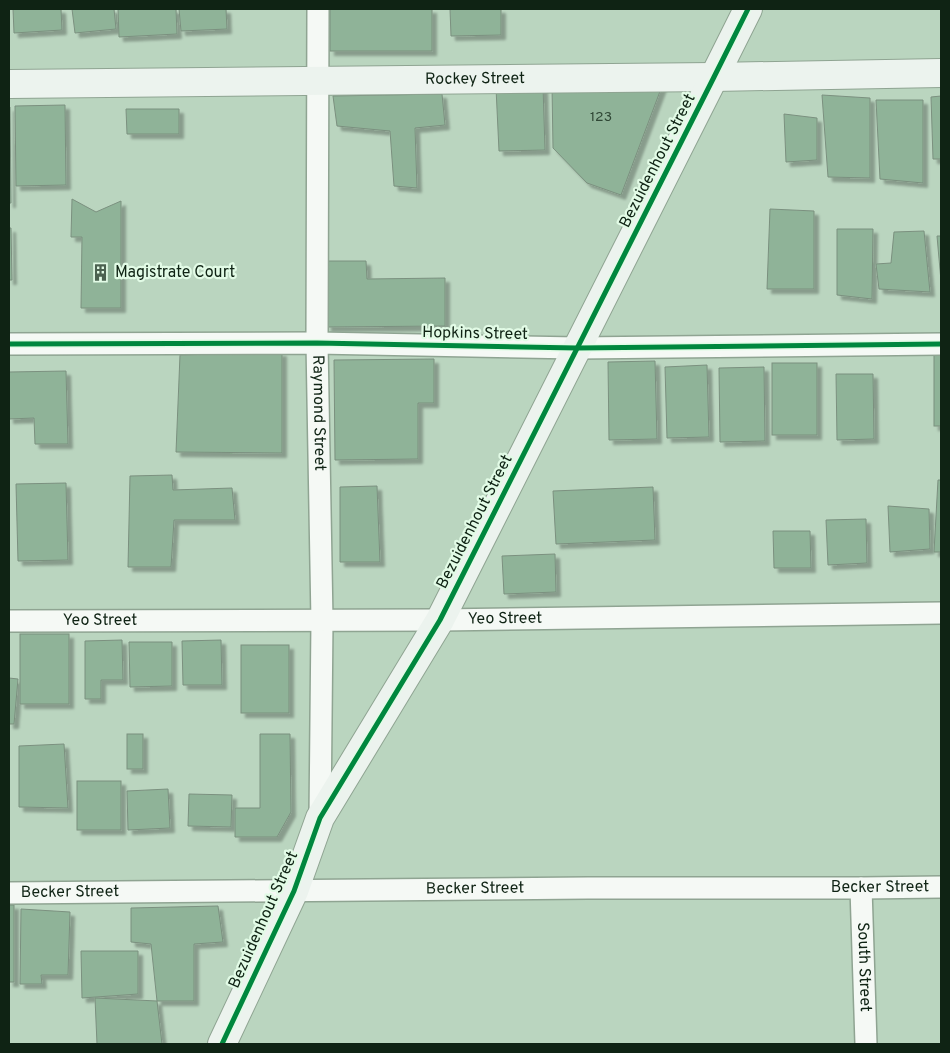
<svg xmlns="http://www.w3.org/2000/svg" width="950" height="1053" viewBox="0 0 950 1053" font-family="Overpass,sans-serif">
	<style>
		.building { fill: #8fb398; stroke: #7b907f; filter: url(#shadow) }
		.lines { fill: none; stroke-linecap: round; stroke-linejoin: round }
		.street-casing { stroke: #8fa492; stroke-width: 24 }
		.secondary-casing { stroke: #8fa492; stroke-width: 30 }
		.street { stroke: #f5f9f5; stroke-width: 21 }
		.secondary { stroke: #ecf3ee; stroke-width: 28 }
		.cycleway-casing { stroke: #e2fbe6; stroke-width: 8 }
		.cycleway { stroke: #00873e; stroke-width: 5 }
		.labels { text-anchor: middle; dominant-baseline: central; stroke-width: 4.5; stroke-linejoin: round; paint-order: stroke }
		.number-label { font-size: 14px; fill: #2f4735 }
		.street-label { font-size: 16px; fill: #0f2314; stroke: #e2fbe6 }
		.poi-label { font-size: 16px; fill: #0f2314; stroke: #e2fbe6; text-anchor: start }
	</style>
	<defs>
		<filter id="shadow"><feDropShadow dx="4.5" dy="4.5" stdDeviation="1" flood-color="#0004"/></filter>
	</defs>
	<rect width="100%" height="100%" fill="#bad5bf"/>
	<g class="building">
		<path d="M13 9H61L62 30 14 33Z"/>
		<path d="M72 9H114L116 29 75 33Z"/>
		<path d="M118 9H176L177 34 119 37Z"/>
		<path d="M179 9H226L227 29 181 31Z"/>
		<rect x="330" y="9" width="102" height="42"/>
		<path d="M450 9H501V35L451 36Z"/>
		<path d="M543 86 545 150 499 151 496 88Z"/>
		<path d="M662 86 621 195 587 183 553 148 552 87Z"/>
		<path d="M442 94 445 125 415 128 417 188 394 186 390 131 337 126 333 96Z"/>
		<path d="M822 95 870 98V178L828 177Z"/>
		<path d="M941 96V159H933L931 97Z"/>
		<path d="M876 100H923V183L880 179Z"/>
		<path d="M65 105 66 185 16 186 15 106Z"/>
		<path d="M9 107H10L11 203H9Z"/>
		<path d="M126 109H179V134H127Z"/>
		<path d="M784 114 817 118V160L786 162Z"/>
		<path d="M72 199 96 212 121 201V308H81L82 237H71Z"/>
		<path d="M770 209 814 211V289H767Z"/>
		<path d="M9 228H11L12 280H9Z"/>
		<path d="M837 229H873L872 299 837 295Z"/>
		<path d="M924 231 930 292 879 289 876 264 891 263 894 232Z"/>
		<path d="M937 236H941V281Z"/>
		<path d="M326 261H366L367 279 445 278V326L327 327Z"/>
		<path d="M282 352V453L176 452 180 355Z"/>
		<rect x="934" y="352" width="7" height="74"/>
		<path d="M434 359V403H418V459L335 460 334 360Z"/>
		<path d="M655 361 657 439 609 440 608 362Z"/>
		<rect x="772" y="363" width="45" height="72"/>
		<path d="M707 365 709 437 667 438 665 367Z"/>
		<path d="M764 367 765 441 720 442 719 368Z"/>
		<path d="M66 371 68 444H35L34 418 9 419V372Z"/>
		<path d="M836 374H873L874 439 837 440Z"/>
		<path d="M172 475 173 490 232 488 235 520H174L171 567H128L130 476Z"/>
		<path d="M938 480H941V552H934Z"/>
		<path d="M66 483 68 560 18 561 16 484Z"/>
		<path d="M377 486 380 562H340V487Z"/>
		<path d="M653 487 655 540 556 544 553 491Z"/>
		<path d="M888 506 929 509 930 549 890 552Z"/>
		<path d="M866 519 867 563 828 565 826 520Z"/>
		<path d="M773 531H810L811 568H774Z"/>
		<path d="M555 554 556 592 504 594 502 556Z"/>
		<rect x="20" y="634" width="49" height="70"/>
		<path d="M122 640 123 680H101V699H85V641Z"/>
		<path d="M221 640 222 685H183L182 641Z"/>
		<path d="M129 642H172V686L130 687Z"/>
		<rect x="241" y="645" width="48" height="68"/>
		<path d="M9 678 18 679 14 724H9Z"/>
		<rect x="127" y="734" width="16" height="35"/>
		<path d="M260 734H290L291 812 277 837H235V808H260Z"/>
		<path d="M64 744 68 808 19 807V746Z"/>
		<rect x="77" y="781" width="44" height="49"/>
		<path d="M168 789 170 828 128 830 127 791Z"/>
		<path d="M189 794 232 795 231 827 188 826Z"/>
		<rect x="9" y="905" width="5" height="77"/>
		<path d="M218 906 223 942 194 944V1001H157L151 944 131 942V908Z"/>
		<path d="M21 909 70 912 68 975H41L42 984H20Z"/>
		<path d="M81 951H138V994L82 998Z"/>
		<path d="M95 998 157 1001 162 1044H97Z"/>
	</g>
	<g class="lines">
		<defs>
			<g id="street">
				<path id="s1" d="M318 9 317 343 322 621 320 818"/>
				<path d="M9 344 317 343 577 348 941 344"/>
				<path id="s2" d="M9 621 440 620 941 613"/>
				<path id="s3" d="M861 888 866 1044"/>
				<path id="s4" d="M9 893 588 888H861L941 887"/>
			</g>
			<g id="secondary">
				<path id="s5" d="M9 84 714 77 941 73"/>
				<path d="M222 1044 294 891 320 818 440 620 714 77 748 9"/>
			</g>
		</defs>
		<use href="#street" class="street-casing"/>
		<use href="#secondary" class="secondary-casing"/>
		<use href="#street" class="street"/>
		<use href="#secondary" class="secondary"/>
		<defs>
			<g id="cycleway">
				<path d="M9 344 317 343 577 348 941 344"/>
				<path d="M222 1044 294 891 320 818 440 620 714 77 748 9"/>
			</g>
		</defs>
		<use href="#cycleway" class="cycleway-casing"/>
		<use href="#cycleway" class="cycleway"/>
	</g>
	<defs>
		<symbol id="building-bare" viewBox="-9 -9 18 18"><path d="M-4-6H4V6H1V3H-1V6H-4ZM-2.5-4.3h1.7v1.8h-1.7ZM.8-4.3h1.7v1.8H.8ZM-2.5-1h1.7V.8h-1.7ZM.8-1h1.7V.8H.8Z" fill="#4b6150" stroke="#e2fbe6" stroke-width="2.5" paint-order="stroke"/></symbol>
	</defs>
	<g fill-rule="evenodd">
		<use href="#building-bare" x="88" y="260" width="25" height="25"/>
	</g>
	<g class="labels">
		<g class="number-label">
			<text x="601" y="117">123</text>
		</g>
		<g class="street-label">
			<text stroke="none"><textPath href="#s5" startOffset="466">Rockey Street</textPath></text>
			<text transform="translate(658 161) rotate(-63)">Bezuidenhout Street</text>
			<text transform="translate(475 334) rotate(1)">Hopkins Street</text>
			<text stroke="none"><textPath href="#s1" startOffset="404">Raymond Street</textPath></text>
			<text transform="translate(475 522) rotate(-63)">Bezuidenhout Street</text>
			<text stroke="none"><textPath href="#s2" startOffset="496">Yeo Street</textPath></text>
			<text stroke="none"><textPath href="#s2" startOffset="91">Yeo Street</textPath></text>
			<text stroke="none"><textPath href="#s4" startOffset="871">Becker Street</textPath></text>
			<text stroke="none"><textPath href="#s4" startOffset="466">Becker Street</textPath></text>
			<text stroke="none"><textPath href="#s4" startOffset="61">Becker Street</textPath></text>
			<text transform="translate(264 920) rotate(-66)">Bezuidenhout Street</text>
			<text stroke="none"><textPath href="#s3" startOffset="79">South Street</textPath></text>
		</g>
		<g class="poi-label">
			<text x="115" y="273">Magistrate Court</text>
		</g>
	</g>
	<rect width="950" height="1053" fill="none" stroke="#0f2314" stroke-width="20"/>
</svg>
